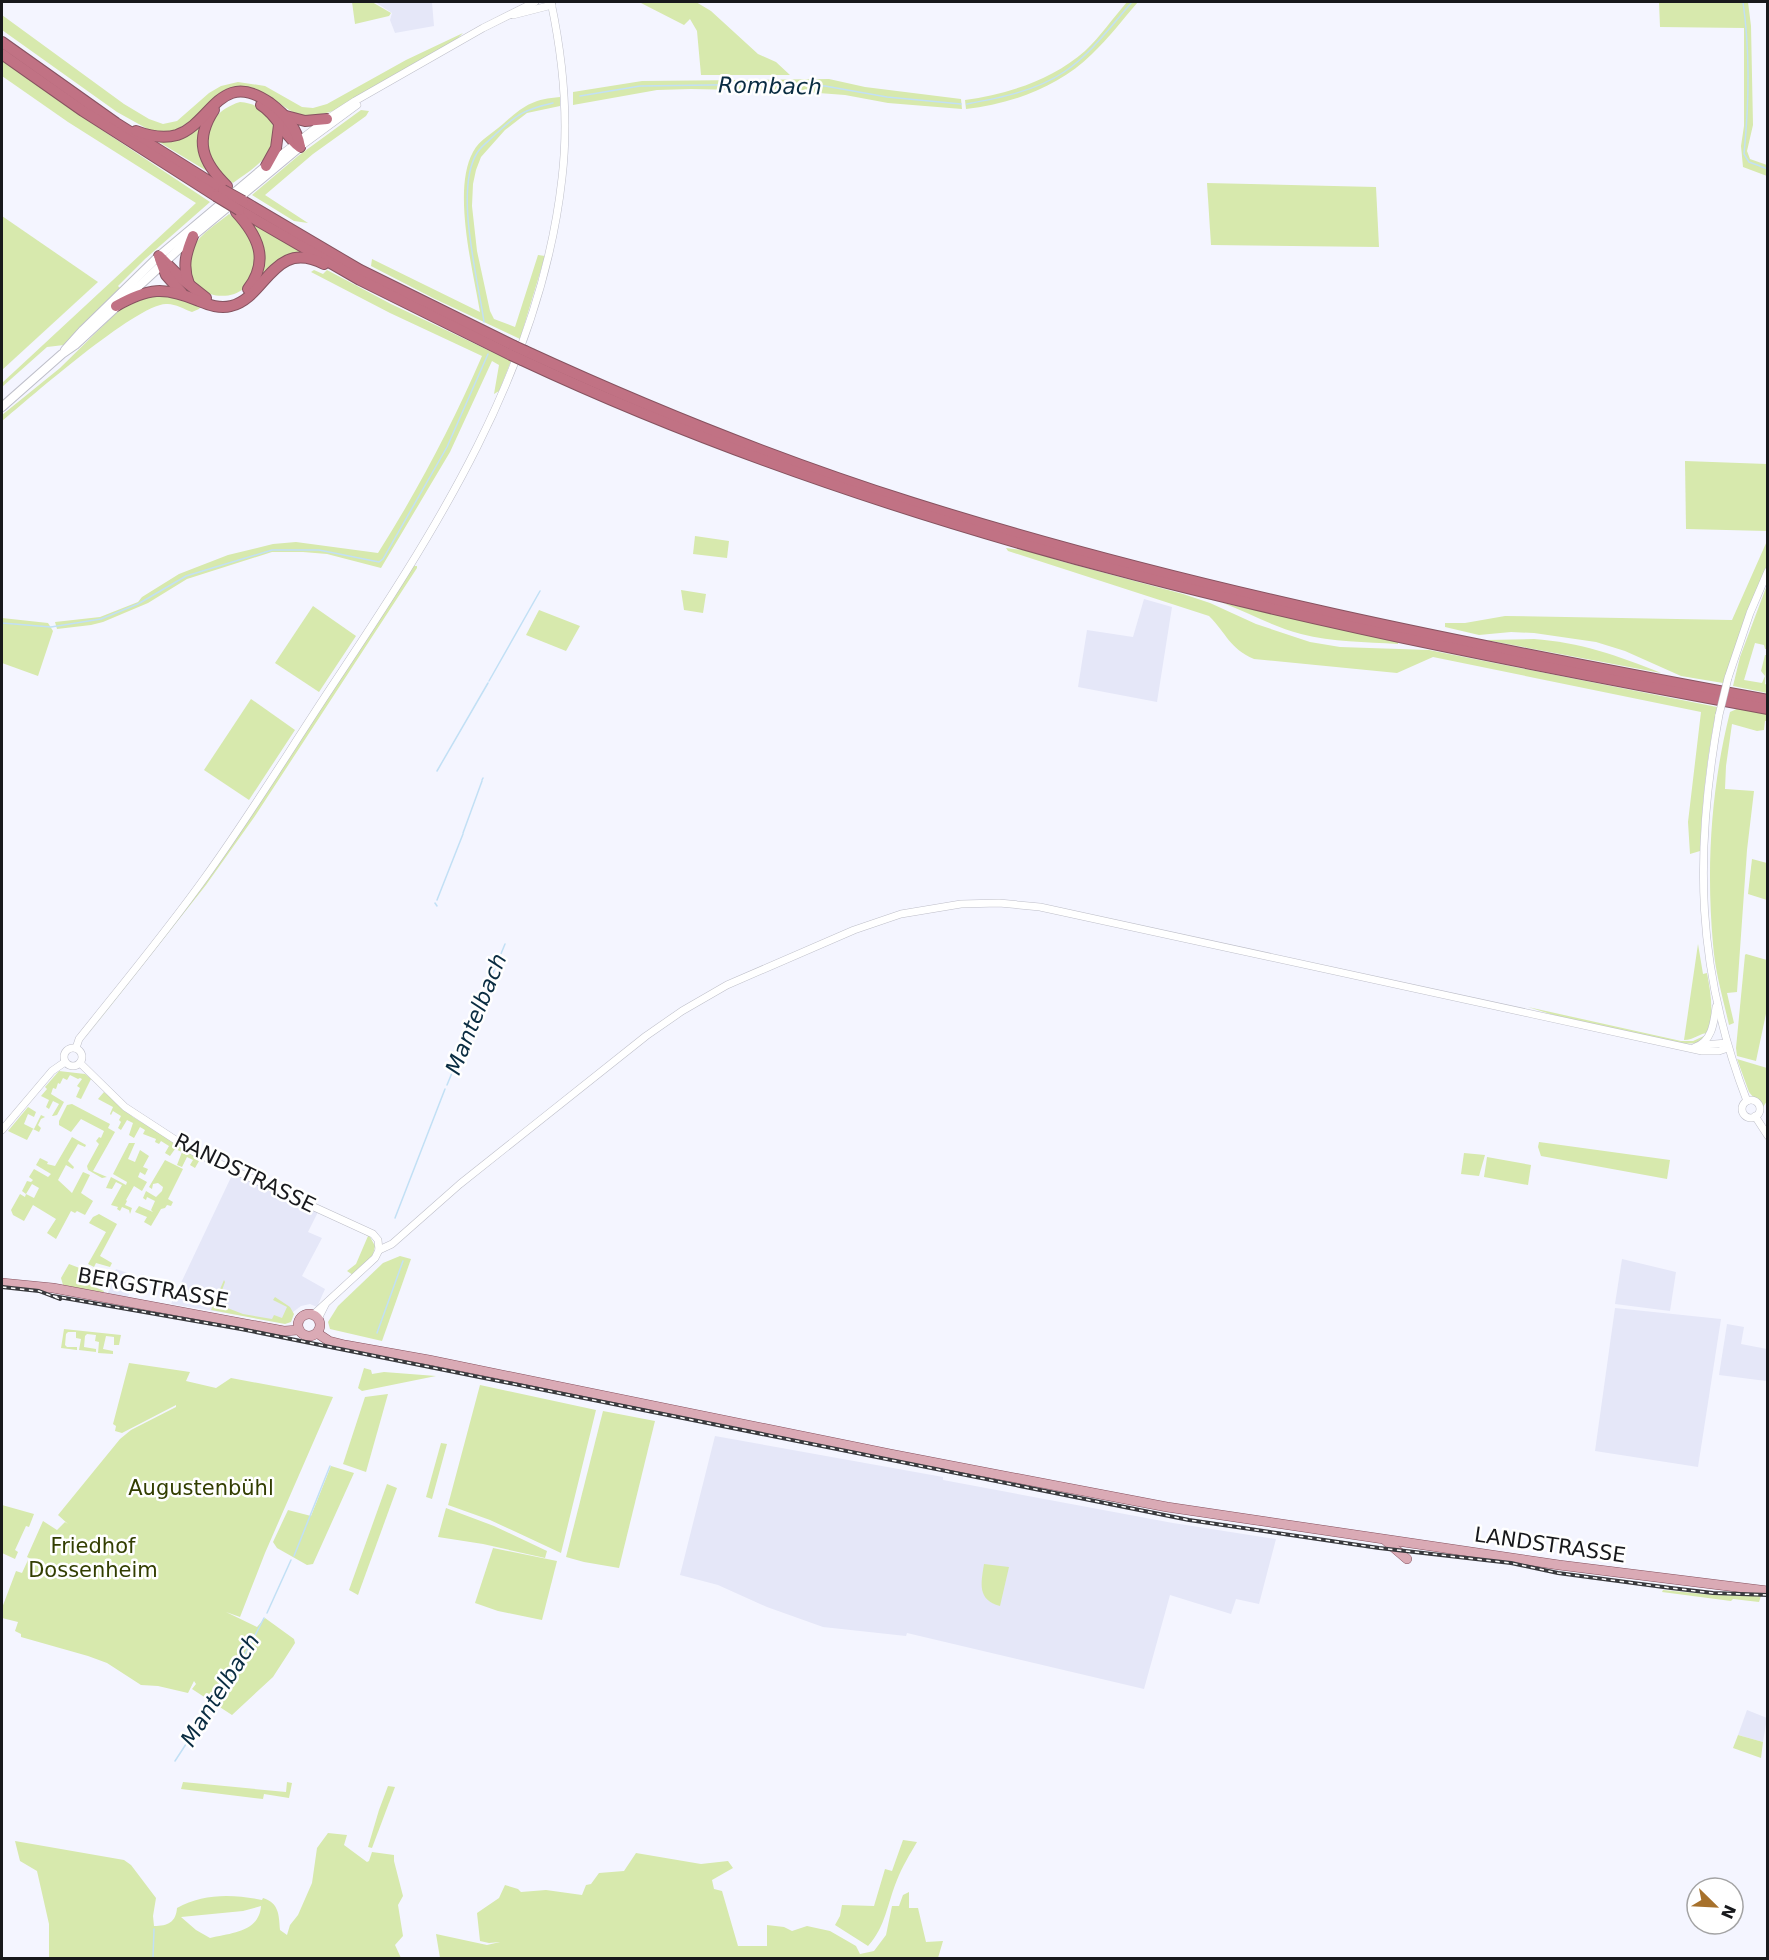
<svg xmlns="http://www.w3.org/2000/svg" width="1769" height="1960" viewBox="0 0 1769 1960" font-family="'DejaVu Sans',sans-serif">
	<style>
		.built { fill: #e5e7f8 }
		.green { fill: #d7e9ad; fill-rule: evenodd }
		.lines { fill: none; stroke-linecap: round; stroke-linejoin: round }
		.stream { stroke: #c2e0f5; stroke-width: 1.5 }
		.tertiary-casing { stroke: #bebfc9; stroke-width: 8 }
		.secondary-casing { stroke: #bebfc9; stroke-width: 10 }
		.primary-casing { stroke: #865360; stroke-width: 10 }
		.motorway-casing { stroke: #865360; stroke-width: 12 }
		.tertiary { stroke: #fff; stroke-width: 7 }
		.secondary { stroke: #fff; stroke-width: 8 }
		.primary { stroke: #daaab5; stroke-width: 9 }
		.motorway { stroke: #c17284; stroke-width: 10 }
		.rail-casing { stroke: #38393d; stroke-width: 4 }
		.rail { stroke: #fff; stroke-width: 1.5; stroke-dasharray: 4.5; stroke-linecap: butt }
		.tertiary-bridge-casing { stroke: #bebfc9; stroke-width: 8; stroke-linecap: butt }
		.motorway-bridge-casing { stroke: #865360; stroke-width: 12; stroke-linecap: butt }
		.tertiary-bridge { stroke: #fff; stroke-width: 7 }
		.motorway-bridge { stroke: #c17284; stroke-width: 10 }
		.labels { text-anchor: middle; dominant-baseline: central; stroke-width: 5; stroke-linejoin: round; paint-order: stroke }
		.street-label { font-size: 21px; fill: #18191c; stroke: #fff }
		.park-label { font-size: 21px; fill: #323e01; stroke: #fff }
		.water-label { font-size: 22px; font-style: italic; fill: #092c41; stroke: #fff }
	</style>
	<rect width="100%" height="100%" fill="#f4f5ff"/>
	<g class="built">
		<path d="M375 2H432L434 26 395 33 390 20 392 13Z"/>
		<path d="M1144 599 1172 607 1157 702 1078 687 1087 630 1133 637Z"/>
		<path d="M233 1173 318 1212 308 1232 322 1238 302 1276 325 1289 317 1307 310 1304 301 1306 293 1312 287 1323 171 1304Z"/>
		<path d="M1622 1259 1676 1272 1670 1311 1615 1304Z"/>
		<path d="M116 1269 134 1275 133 1278 135 1280 128 1297 107 1294 110 1289 108 1287Z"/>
		<path d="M1615 1308 1721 1319 1698 1467 1595 1451Z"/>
		<path d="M1727 1324 1744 1327 1741 1344 1767 1349 1766 1381 1719 1375Z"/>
		<path d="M715 1436 943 1477V1480L1173 1523 1276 1539 1259 1604 1236 1599 1231 1614 1170 1595 1144 1689 907 1633 906 1636 823 1627 767 1607 718 1585 680 1575Z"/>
		<path d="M1747 1710 1767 1718 1763 1742 1738 1735Z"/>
	</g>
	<g class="green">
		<path d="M352 2H372L391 13 389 16 355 24Z"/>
		<path d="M639 2H696L711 11 758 54 776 62 790 75H701L697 31 690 19 684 25Z"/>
		<path d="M1127 2H1138C1123 19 1109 38 1092 54 1059 87 1011 104 966 109L965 100C1008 94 1052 80 1085 51 1100 37 1113 18 1127 2Z"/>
		<path d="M1659 2H1748L1751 26 1753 125 1747 151 1750 159 1767 165V176L1743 167 1741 146 1744 126V28L1660 27Z"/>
		<path d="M2 15 124 104 149 119 163 124 177 121 209 93 221 86 238 82 265 86 302 107 313 108 327 104 406 60 463 33 457 39 333 111C292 123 297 111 265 95 258 92 250 90 242 88L173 132H153L117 112 2 30Z"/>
		<path d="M2 59 87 120 210 202 145 259 118 286 120 288 64 345 47 347 2 387V383L196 203 68 122 2 76Z"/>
		<path d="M829 79 865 87 961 99 962 109 888 103 845 95 792 91 691 89 657 90 573 105V92L642 81Z"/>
		<path d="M244 95C264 97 293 116 297 139L295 140C281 128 276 107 258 100 211 81 186 140 215 176L154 139C206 142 199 99 244 95Z"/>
		<path d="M560 97V106L527 113 505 130 481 157 476 170 473 184 472 206 477 251 490 311 494 319 515 327 538 255 545 256 520 339 435 299 371 266 372 259 480 312C473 270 452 190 473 152 479 140 493 133 503 124 523 106 533 99 560 97Z"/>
		<path d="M240 102C253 103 260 107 268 117 291 146 254 168 233 183 199 160 197 115 240 102Z"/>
		<path d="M361 110 369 111 366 116 313 154 265 195 308 223 294 221 252 195 298 156Z"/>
		<path d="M1207 183 1376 187 1379 247 1211 245Z"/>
		<path d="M229 214C237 220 250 232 254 242 256 247 255 255 255 260 258 314 172 304 192 250 198 235 217 224 229 214Z"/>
		<path d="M2 216 98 282 2 370Z"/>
		<path d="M246 219 310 256C252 250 260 328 196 296 182 290 173 282 166 268L168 267C180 279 194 297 211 302 245 312 268 273 260 243 258 234 252 227 246 219Z"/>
		<path d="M314 270 323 274 327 270 391 304 511 361 499 391 494 394 499 365 492 361 450 452 381 568 327 554 303 552H272L187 579 148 603 103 622 91 625 57 629 55 622 100 617 138 602 142 597 179 574 228 555 273 544 296 542 378 553C418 490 452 425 482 356L390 313 311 272Z"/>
		<path d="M162 292 201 306 199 309 192 312C184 309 174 303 166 304 135 305 30 398 2 421V415L60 368 117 312 127 304Z"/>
		<path d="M1685 461 1767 464V531L1686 529Z"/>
		<path d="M695 536 729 541 727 558 693 554Z"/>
		<path d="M1767 541V565L1749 607 1723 683 1681 676 1625 651 1596 642 1534 633 1511 632 1479 635 1445 627V623H1465L1505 616 1732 620Z"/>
		<path d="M1006 548 1031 551 1060 561 1183 594 1210 603 1256 624 1310 642 1340 647 1429 650 1717 707C1707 755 1702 802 1700 851L1690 854 1688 822 1701 712 1433 657 1397 673 1254 659C1229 648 1227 634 1209 616L1008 551Z"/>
		<path d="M413 566H417V568L255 816 206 885 83 1041 177 920Z"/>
		<path d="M1767 585V649H1765L1764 645 1755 643 1744 680 1762 683 1765 676 1761 671 1765 655H1767L1765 684 1767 685V693L1733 686 1740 657Z"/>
		<path d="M681 590 706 594 703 613 684 610Z"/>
		<path d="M1223 603 1398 640V644C1365 642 1333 642 1301 634 1274 627 1249 613 1223 603Z"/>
		<path d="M313 606 356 636 319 692 275 663Z"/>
		<path d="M539 610 580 626 566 651 526 635Z"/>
		<path d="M2 618 48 623 53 631 38 676 2 663Z"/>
		<path d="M1534 639C1579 642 1619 656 1661 673L1486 640Z"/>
		<path d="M251 699 295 730 249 800 204 770Z"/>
		<path d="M1739 708 1767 713 1768 721H1765L1764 730 1757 731 1732 724 1726 766 1725 789 1754 791 1747 850 1737 992 1727 993 1734 1023 1729 1025C1723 998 1715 972 1713 944 1706 866 1711 788 1730 712Z"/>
		<path d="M1752 859 1767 863V900L1748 894Z"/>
		<path d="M1698 944 1703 974 1707 973C1711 994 1714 1013 1708 1033 1700 1033 1694 1040 1684 1040Z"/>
		<path d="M1746 954 1767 960V1009L1756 1061 1737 1056 1736 1048 1745 955Z"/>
		<path d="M1528 1007 1681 1041H1693L1706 1035 1697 1043 1682 1044 1560 1017Z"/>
		<path d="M1737 1059 1767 1068V1101L1763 1107C1759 1100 1753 1098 1749 1092Z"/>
		<path d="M59 1071 85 1074 91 1079 81 1099 76 1097 80 1088 77 1086 82 1079 80 1078 78 1079 70 1075 67 1080 63 1078 60 1084 58 1083 56 1089 53 1088 51 1094 64 1102 57 1115 53 1116H52L59 1104 53 1101 49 1109 46 1107 49 1100 41 1096 47 1089 45 1087Z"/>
		<path d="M104 1092 133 1117 197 1156 199 1161 195 1168 190 1165 193 1160 187 1157 182 1167 177 1165 182 1152 175 1149 170 1156 165 1153 169 1146 161 1141 159 1144 155 1142 156 1139 143 1134 145 1130 140 1127 134 1138 129 1135 133 1123 127 1120 121 1130 118 1128 121 1122 119 1120 121 1116 113 1111 111 1115 110 1114 113 1107 98 1099Z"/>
		<path d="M72 1104 110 1124 108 1128 115 1132 93 1171 107 1177 102 1178 88 1170 87 1166 99 1144 96 1141 99 1137 101 1138 104 1131 81 1119 71 1132 59 1125V1121L67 1105Z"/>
		<path d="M28 1107 36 1112 34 1117 28 1114 24 1124 34 1129 41 1115 45 1117 41 1119 38 1125 41 1128 39 1132 33 1129 27 1140 8 1131Z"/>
		<path d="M72 1137 86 1145 85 1147 78 1144 68 1161 74 1167 73 1169 66 1165 58 1180 72 1193 83 1172 90 1175 81 1193 93 1201 85 1215 77 1211 75 1213 71 1211 56 1239 47 1233 56 1219 33 1205 24 1221 13 1215 11 1210 20 1194 25 1197 26 1194 34 1198 39 1188 32 1184 26 1194 22 1191 27 1181 31 1182 33 1180 29 1177 34 1169 48 1177 51 1174 36 1165 40 1158 48 1162 47 1164 55 1166Z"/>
		<path d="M1539 1142 1670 1160 1667 1179 1541 1156 1538 1147Z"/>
		<path d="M129 1143H135L128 1159 135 1162 140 1150 149 1156 143 1167 148 1169 145 1175 140 1172 138 1177 147 1182 142 1191 134 1186 126 1200 127 1201 125 1205 132 1208 130 1214 129 1210 122 1207 120 1211 117 1209 118 1207 111 1205 122 1185 116 1182 112 1189 106 1188 111 1177 126 1185 127 1182 113 1174Z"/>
		<path d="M1464 1153 1485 1155 1479 1176 1461 1174Z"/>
		<path d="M1487 1157 1531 1165 1528 1185 1484 1177Z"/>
		<path d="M165 1160 183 1169 168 1199 173 1202 171 1206 167 1205 165 1208 161 1209 151 1226 144 1222 147 1217 135 1212 139 1206 153 1212 151 1210 155 1201 147 1197 146 1200 143 1198 146 1191 156 1197 162 1191 163 1187 158 1183 153 1184 152 1189 149 1187Z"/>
		<path d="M99 1214 117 1224 100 1256 112 1263 110 1267 96 1263 94 1267 88 1264 106 1232 89 1223 93 1217Z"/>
		<path d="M341 1222 369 1235 375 1246 373 1255 353 1275 347 1271 356 1264 368 1236Z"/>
		<path d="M400 1256 411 1259 382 1341 330 1329 328 1322 338 1306 383 1263Z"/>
		<path d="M69 1264 98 1275 101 1278 97 1288 104 1291 103 1293 63 1285 61 1278Z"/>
		<path d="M224 1280 225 1282 217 1304 243 1314 272 1319 274 1315 282 1318 287 1307 273 1300 275 1297 290 1307 294 1314 291 1322 285 1324 211 1310Z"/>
		<path d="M64 1329 121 1335 119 1345H114V1337L106 1336 103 1349 113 1351V1354L98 1353 99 1342 95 1341 96 1335 87 1334 85 1336 84 1347 96 1349V1352L79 1350 81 1339 76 1338V1332H68L66 1334 65 1345 67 1347H77V1350L61 1348Z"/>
		<path d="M129 1363 190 1372 186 1381 216 1388 231 1378 333 1397 265 1553 240 1617 226 1612 257 1627 265 1618 294 1639 295 1643 273 1677 232 1715 192 1689 196 1684 194 1681 188 1693 158 1686 141 1685 107 1663 88 1656 21 1637V1634L15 1631 18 1622 2 1618V1608L16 1571 22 1573 28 1560 42 1565 27 1557 43 1521 57 1530 65 1522 68 1524 58 1515 120 1439 131 1430 176 1407V1405L122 1433 115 1431 116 1426 113 1424Z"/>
		<path d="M364 1368 371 1370 372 1374 384 1372 436 1376 362 1391 358 1388Z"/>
		<path d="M480 1385 596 1410 561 1553 490 1520 448 1505Z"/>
		<path d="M388 1394 366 1472 343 1464 365 1397Z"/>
		<path d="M603 1411 655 1421 619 1568 584 1562 566 1557Z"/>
		<path d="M441 1443 447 1444 432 1499 426 1497Z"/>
		<path d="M331 1466 354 1473 313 1564 307 1565 277 1548 273 1542 288 1510 311 1516Z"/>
		<path d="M387 1484 397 1488 358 1595 349 1590Z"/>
		<path d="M2 1505 34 1514 29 1527 26 1526 15 1550 18 1552 15 1559 2 1553Z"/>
		<path d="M446 1508 494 1526 547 1551 545 1558 483 1544 438 1537Z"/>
		<path d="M493 1548 557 1561 542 1620 498 1611 475 1603Z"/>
		<path d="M984 1564 1009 1567 1000 1606C977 1600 981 1583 984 1564Z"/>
		<path d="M1663 1590 1714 1595 1761 1596 1759 1602 1733 1599 1731 1601 1662 1592Z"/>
		<path d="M1738 1735 1763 1742 1761 1758 1733 1748Z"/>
		<path d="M183 1782 286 1792 287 1782 292 1783 289 1798 264 1794 263 1799 181 1789Z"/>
		<path d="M388 1786 395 1787 372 1848 368 1847 379 1810Z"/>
		<path d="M328 1833 347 1835 344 1845 367 1862 369 1861 372 1852 394 1855V1861L403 1896 398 1905 403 1936 395 1945 401 1958H49V1924L37 1871 20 1861 15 1841 124 1860 131 1865 156 1898 153 1916 154 1926C168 1926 176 1922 177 1908 203 1893 234 1894 262 1900L263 1898C279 1903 279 1915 280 1930L287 1935 290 1925 298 1915 312 1883 317 1848ZM261 1906C259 1932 232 1933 210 1938L196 1930 181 1917 243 1911Z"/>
		<path d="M903 1840 917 1842C910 1854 902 1867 897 1880 887 1904 886 1926 868 1946L835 1925 840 1916 842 1905 874 1906 885 1869 892 1871Z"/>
		<path d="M636 1853 701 1864 728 1861 733 1868 712 1880 714 1889 722 1891 738 1946H767V1925L784 1927 792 1931 807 1926 830 1931 856 1946 860 1954 874 1951 886 1935 892 1906H899L903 1895 909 1892V1908H918L926 1942 943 1941 938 1958H440L436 1934 487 1945 500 1942 489 1943 480 1941 477 1913 499 1898 505 1885 518 1889 521 1892 546 1890 582 1895 586 1885 591 1884 599 1873 624 1871Z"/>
	</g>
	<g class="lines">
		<g class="stream">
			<path d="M1743 2C1750 51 1749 104 1744 154L1749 162 1768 169"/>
			<path d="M580 96 640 86 776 84 825 86 887 97 961 104"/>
			<path d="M967 104C999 98 1036 91 1064 72 1091 54 1111 26 1132 2"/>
			<path d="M484 322C478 279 454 190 477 153 481 146 491 139 497 133 517 114 526 109 553 103"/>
			<path d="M2 623 51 627 101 619 138 604 186 576 272 550H319L379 562 383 559 447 447 488 354"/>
			<path d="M489 681 540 591"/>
			<path d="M437 771 488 683"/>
			<path d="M482 780 483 778"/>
			<path d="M463 833 482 781"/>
			<path d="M437 900 463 834"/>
			<path d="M435 903 437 906"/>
			<path d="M447 1085 505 944"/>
			<path d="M395 1218 445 1089"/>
			<path d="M377 1333 403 1261"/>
			<path d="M294 1556 330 1466"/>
			<path d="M267 1613 291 1560"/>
			<path d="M175 1761 248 1649 264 1618"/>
			<path d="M153 1958 154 1929"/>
		</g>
		<defs>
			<g id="tertiary">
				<path d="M513 15 552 5"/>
				<path d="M300 147 357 105"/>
				<path d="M269 164 327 119 355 101 483 28 535 2"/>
				<path d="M1728 678 1750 613 1768 571"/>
				<path d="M1719 715C1694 853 1696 969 1747 1101"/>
				<path d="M1703 1045 1727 1043"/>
				<path d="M1695 1047C1712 1042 1714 1022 1716 1007"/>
				<circle cx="73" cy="1057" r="9"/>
				<path d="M76 1048 79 1039C122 985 166 932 206 876 250 815 289 751 330 689 434 533 541 369 562 178 569 119 563 59 551 2"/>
				<path d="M80 1063 125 1107 194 1152 373 1234 378 1240 379 1250 375 1258 313 1315"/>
				<circle cx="1751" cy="1109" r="9"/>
				<path d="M1755 1116 1768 1136"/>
				<path d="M2 1130 52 1071 65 1062"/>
				<path d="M379 1250 392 1244 460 1184 646 1036 682 1011 727 985 854 930 901 914 961 904 999 903 1040 907 1702 1051H1719L1728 1048"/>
				<path d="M318 1319 325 1305"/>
			</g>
			<g id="secondary">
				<path d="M65 350 83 330 159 256 266 166"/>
				<path d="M2 407 62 354 75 345 193 236 300 147"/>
			</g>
			<g id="primary">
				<path d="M2 1283 53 1288 284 1331 298 1330"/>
				<circle cx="309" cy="1325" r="11"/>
				<path d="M317 1333 329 1341 345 1345 429 1360 890 1454 1167 1507 1559 1565 1768 1591"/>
				<path d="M1386 1541 1407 1559"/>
			</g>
			<g id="motorway">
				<path d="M2 42 116 123 223 190"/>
				<path d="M2 54 83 111 216 196"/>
				<path d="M261 105C278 115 284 136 300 147"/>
				<path d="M214 110C194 140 202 162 227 186"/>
				<path d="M286 116 305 121 327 119"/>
				<path d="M136 131C149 136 163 139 177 135 212 123 220 68 270 103 286 115 297 128 300 147"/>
				<path d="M266 166 276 148 279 125"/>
				<path d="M243 201 360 270 514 346"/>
				<path d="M239 210 360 280 511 355"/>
				<path d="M236 212C258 236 270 260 248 289"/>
				<path d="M159 256 182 279 206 298"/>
				<path d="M160 259 166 275 182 293"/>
				<path d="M189 284C182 266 186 253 193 236"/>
				<path d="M116 306C148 288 164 286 199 301 209 305 220 309 231 306 266 298 273 238 324 264"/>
				<path d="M525 351C651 409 780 461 913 503 1192 591 1479 647 1768 700"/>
				<path d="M522 360C915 544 1343 631 1768 709"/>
			</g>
		</defs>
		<use href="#tertiary" class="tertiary-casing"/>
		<use href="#secondary" class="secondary-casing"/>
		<use href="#primary" class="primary-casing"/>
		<use href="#motorway" class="motorway-casing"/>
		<use href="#tertiary" class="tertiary"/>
		<use href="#secondary" class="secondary"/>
		<use href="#primary" class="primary"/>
		<use href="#motorway" class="motorway"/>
		<defs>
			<g id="rail">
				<path d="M2 1287 39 1291 60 1299"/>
				<path d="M53 1296 241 1329 1189 1520 1379 1548 1511 1563 1558 1573 1671 1588 1713 1593 1768 1595"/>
			</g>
		</defs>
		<use href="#rail" class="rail-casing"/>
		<use href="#rail" class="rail"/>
		<defs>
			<path id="tertiary-bridge" d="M1719 715 1728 678"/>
			<g id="motorway-bridge">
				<path d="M223 190 243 201"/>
				<path d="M216 196 239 210"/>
				<path d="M514 346 525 351"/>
				<path d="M511 355 522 360"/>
			</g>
		</defs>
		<use href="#tertiary-bridge" class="tertiary-bridge-casing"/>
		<use href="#motorway-bridge" class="motorway-bridge-casing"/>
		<use href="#tertiary-bridge" class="tertiary-bridge"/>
		<use href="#motorway-bridge" class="motorway-bridge"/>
	</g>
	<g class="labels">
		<g class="street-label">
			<text transform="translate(245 1173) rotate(26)">RANDSTRASSE</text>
			<text transform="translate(153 1288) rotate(10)">BERGSTRASSE</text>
			<text transform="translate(1550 1545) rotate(8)">LANDSTRASSE</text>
		</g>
		<g class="park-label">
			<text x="201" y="1488">Augustenbühl</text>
			<text x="93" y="1546">Friedhof<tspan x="93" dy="24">Dossenheim</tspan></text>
		</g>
		<g class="water-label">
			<text transform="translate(770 86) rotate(1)">Rombach</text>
			<text transform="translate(476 1014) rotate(-68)">Mantelbach</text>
			<text transform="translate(220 1690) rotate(-58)">Mantelbach</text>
		</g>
	</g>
	<rect width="1769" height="1960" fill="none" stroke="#18191c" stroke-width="6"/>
	<g transform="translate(1715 1906) rotate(114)"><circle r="28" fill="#ffffff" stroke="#a3a3a4" stroke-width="1.5"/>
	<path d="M0-4.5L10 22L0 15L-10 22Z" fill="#a7712c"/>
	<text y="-9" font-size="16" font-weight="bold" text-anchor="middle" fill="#18191c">N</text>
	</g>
</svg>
